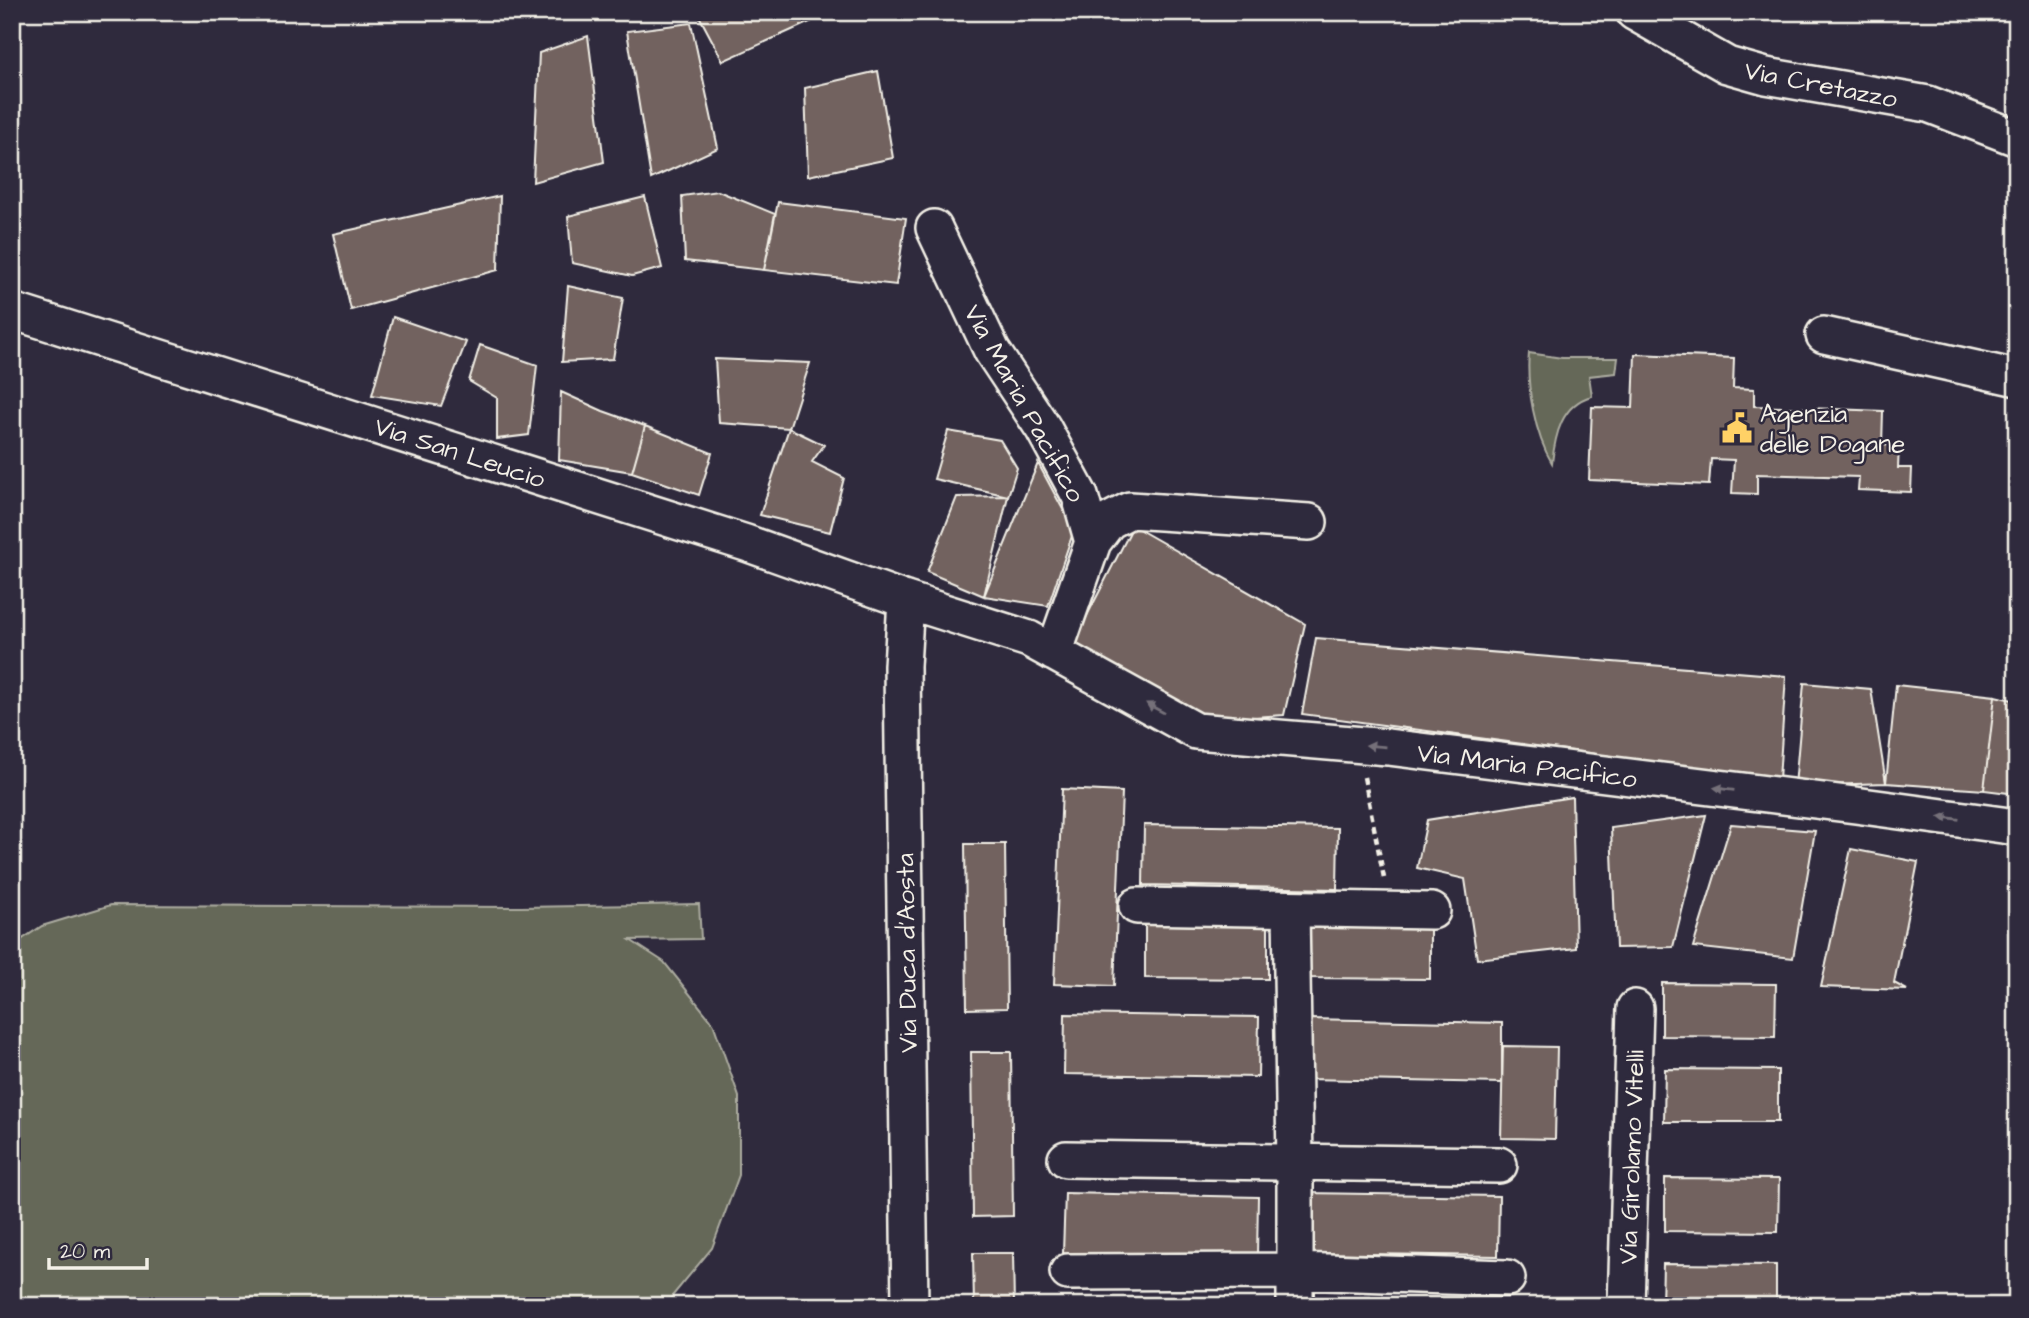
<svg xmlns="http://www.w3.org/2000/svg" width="2029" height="1318" viewBox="0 0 2029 1318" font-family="'Architects Daughter',sans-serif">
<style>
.green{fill:#656759;stroke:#acaca0;stroke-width:2}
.building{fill:#72625f;stroke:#f4f1e8;stroke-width:2}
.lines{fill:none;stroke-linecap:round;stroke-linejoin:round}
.minor-casing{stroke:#f4f1e8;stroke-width:40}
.path{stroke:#f4f1e8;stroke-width:4.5;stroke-dasharray:7 5;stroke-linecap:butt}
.minor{stroke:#2f2a3d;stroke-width:35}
.oneway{fill:#747079}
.labels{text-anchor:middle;stroke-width:5;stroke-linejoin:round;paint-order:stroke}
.street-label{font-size:26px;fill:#f4f1e8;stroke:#2f2a3d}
.poi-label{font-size:26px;fill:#f4f1e8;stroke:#2f2a3d;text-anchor:start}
</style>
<rect width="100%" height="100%" fill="#2f2a3d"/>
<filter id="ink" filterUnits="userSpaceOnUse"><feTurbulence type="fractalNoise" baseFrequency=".0143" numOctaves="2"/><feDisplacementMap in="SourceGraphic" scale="14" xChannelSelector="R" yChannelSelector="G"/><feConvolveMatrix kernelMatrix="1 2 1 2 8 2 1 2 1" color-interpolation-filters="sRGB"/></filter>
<g filter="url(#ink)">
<path class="green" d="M1529,353L1562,358H1618L1616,373L1589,376L1592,396C1561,404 1555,436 1552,463C1535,435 1526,386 1529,353Z
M699,904L701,939L630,940L664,962L713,1023L739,1097V1175L712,1248L664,1306H12V946L42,926L111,905L521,907Z"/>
<path class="building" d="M697,12H832L723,61Z
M691,23L718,148L651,179L627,31Z
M588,36L604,162L533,182L539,53Z
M878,71L893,158L808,176L805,88Z
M718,191L775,214L764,270L685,261L682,196Z
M500,196L498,270L351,310L333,234Z
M645,197L662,268L632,276L572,263L568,216Z
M778,202L906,218L896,285L764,270Z
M568,286L623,298L613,359L562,362Z
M393,317L466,342L441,406L372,395Z
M480,345L537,365L529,435L497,439V398L469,381Z
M1635,354L1734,358L1733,388L1754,389V406L1883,411L1882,445L1899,446L1898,468H1912L1911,492L1858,490L1859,477L1757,474V494L1732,493L1734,460L1711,459L1709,485L1589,480L1592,407L1633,408Z
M715,359L810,363L789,428L719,423Z
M561,392L603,411L645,426L632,472L559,460Z
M645,426L712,453L699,495L632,472Z
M789,428L824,445L812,462L844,478L830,532L760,515Z
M948,431L1000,440L1017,468L1008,496L934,479Z
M1038,463L1074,530L1048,606L984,596Z
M1008,496L984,596L927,572L957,497Z
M1133,526L1305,624L1284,715L1208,720L1073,643Z
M1316,638L1786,676L1779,779L1302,714Z
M1804,683L1871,689L1886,783L1795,786Z
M1896,685L1995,696L1984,790L1886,783Z
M1995,696L2017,701V794L1984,790Z
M1062,789L1122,792L1114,986L1054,984Z
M1572,797L1576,948L1477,959L1465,879L1417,868L1427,820Z
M1706,815L1673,947L1616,948L1611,828Z
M1731,824L1815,831L1793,958L1693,947Z
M1144,825L1338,828L1337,889L1143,885Z
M965,844H1005L1007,1008L967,1009Z
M1851,849L1918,862L1894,983L1907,990L1821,987Z
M1145,923H1268V979L1145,978Z
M1307,923H1430V979L1306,978Z
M1662,983L1776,984L1775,1037L1662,1036Z
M1065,1014L1259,1017L1258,1077L1064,1074Z
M1308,1019L1502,1023V1083L1307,1079Z
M1503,1046L1557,1047L1555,1139L1501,1138Z
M971,1052H1011L1013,1216L973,1217Z
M1665,1069L1778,1070V1122H1664Z
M1665,1178L1779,1179L1778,1232L1665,1231Z
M1065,1193L1258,1197L1257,1257L1063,1253Z
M1305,1193L1499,1196L1498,1256L1304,1253Z
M973,1253H1013L1014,1306H974Z
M1663,1264L1776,1265V1306H1662Z
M1502,1303L1557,1305V1306H1502Z"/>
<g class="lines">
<g class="minor-casing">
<path id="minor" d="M1634,12L1727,65L1766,76L1928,104L2017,138
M934,228L992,351L1043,428L1080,496L1093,542
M12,311L746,543L906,600L1029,639L1196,731L1388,747L1855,805L2017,827
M1824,335L2017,378
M906,600L902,666L910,1306
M1054,653L1093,542L1109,521L1130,510L1309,522
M1137,906L1432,911
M1291,909L1295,1163V1306
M1066,1159L1499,1165
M1068,1272L1296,1271L1507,1278
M1626,1306L1635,1008"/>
</g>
<path class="path" d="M1364,777L1384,878"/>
<use href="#minor" class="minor"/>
</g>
<defs><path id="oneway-solid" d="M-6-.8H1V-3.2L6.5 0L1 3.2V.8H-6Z" transform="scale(1.75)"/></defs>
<g class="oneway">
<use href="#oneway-solid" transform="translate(1155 708) rotate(-151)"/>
<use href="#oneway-solid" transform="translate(1376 746) rotate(-175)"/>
<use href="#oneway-solid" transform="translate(1724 789) rotate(-173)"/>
<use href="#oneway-solid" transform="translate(1949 818) rotate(-172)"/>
</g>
</g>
<defs>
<g id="civic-bare" transform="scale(2.415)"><path d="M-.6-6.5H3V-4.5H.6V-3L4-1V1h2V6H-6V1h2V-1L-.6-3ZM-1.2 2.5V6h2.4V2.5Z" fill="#ffd166" stroke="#2f2a3d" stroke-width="2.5" paint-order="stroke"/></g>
</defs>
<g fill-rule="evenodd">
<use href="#civic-bare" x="1737" y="428"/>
</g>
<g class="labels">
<g class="street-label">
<text transform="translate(1821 84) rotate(11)" y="9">Via Cretazzo</text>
<text transform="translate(1025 403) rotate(61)" y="9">Via Maria Pacifico</text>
<text transform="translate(460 452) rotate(18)" y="9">Via San Leucio</text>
<text transform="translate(1527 765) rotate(7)" y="9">Via Maria Pacifico</text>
<text transform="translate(906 953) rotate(-91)" y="9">Via Duca d'Aosta</text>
<text transform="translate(1631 1157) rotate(-88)" y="9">Via Girolamo Vitelli</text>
</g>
<g class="poi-label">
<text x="1760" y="422">Agenzia<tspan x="1760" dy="30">delle Dogane</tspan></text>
</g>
</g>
<rect width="2029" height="1318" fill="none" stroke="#2f2a3d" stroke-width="42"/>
<rect x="21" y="21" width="1987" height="1276" fill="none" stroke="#f4f1e8" stroke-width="2.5" filter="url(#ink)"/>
<path d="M49 1258v10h98v-10" fill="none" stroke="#f4f1e8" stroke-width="3.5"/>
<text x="60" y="1258" font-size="21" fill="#f4f1e8" stroke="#2f2a3d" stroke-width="5" paint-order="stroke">20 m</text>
</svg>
